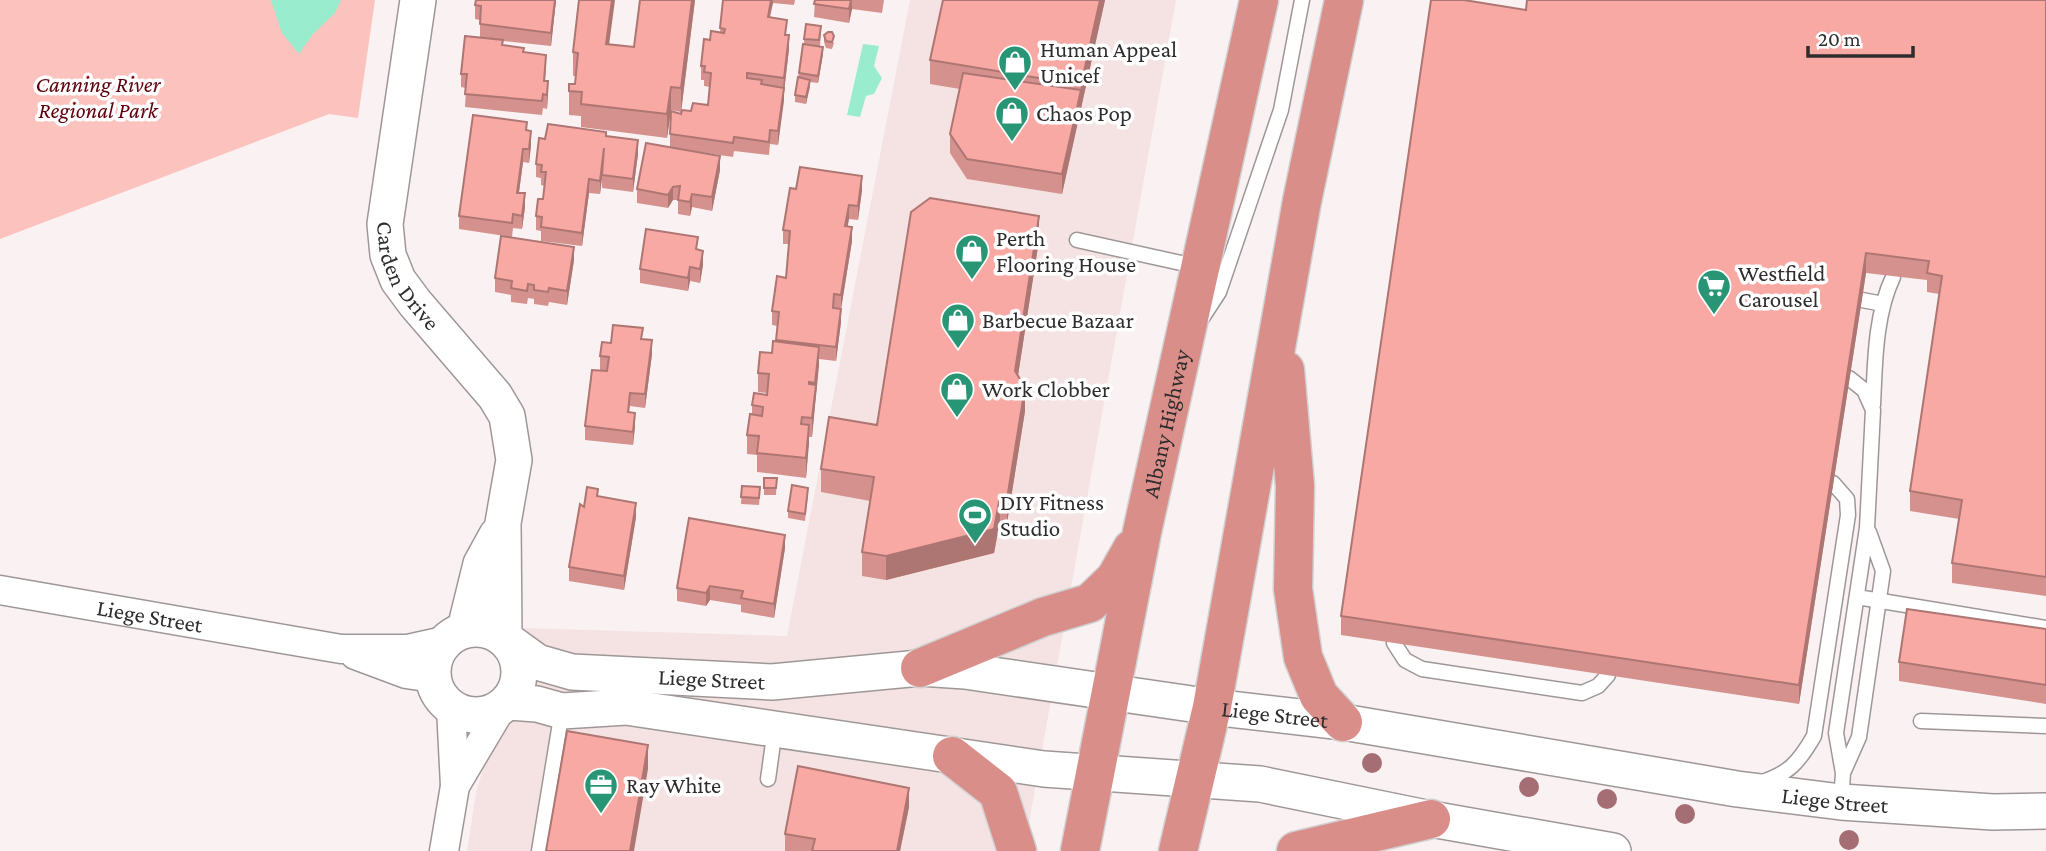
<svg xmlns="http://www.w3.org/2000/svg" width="2046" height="851" viewBox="0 0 2046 851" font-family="'Crimson Pro',serif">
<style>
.built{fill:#f4e3e2}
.green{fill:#fcc2bd}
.water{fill:#99edce}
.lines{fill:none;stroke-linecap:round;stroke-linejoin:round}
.service-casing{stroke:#9f9797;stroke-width:17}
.minor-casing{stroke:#9f9797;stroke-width:31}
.tertiary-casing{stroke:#9f9797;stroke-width:38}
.trunk-casing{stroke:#d1d1d1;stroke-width:41}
.service{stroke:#fff;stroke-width:14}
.minor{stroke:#fff;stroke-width:28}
.tertiary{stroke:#fff;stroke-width:35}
.trunk{stroke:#da8e8a;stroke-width:38}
.tree{fill:#a56d74}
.wall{fill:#d5918d}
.shaded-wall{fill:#ae7673}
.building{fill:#f8a9a4;stroke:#ae7673;stroke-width:2}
.labels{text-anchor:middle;stroke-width:7;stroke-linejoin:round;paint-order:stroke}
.poi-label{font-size:23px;fill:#2f2c2c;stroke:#fff;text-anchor:start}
.park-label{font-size:23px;font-style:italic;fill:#5f000c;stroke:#fff}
.street-label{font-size:23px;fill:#2f2c2c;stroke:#fff}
</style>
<rect width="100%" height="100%" fill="#faf2f2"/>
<path class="built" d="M910,0H1176L1024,851H467L476,793L523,628L787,636Z"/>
<path class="green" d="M0,0H375L358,118L329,114L0,239Z"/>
<path class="water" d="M271,0H341L335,13L312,35L299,54L282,33Z
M863,44L879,46L874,66L882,78L874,94L866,96L860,117L847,115Z"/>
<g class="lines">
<g class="service-casing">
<path id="service" d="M1077,240L1199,267
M1862,300L1883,304
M1202,318L1219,292L1281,110L1302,0
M1873,405C1875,363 1875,315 1893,277
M1857,597L2046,628
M1394,643L1405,660L1422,669L1582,693L1598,686L1608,675
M1921,721L2046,726
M1843,773L1836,733L1867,528L1873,410L1864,390L1849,378
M768,779L775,729
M1759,783C1789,774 1799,762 1814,736L1848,515L1847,499L1833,483
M1841,802L1843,773L1859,737L1883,571L1869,532
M539,851L562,711"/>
</g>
<g class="minor-casing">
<g id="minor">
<path id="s1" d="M0,590L341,649H408L444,641"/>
<path d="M355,655L406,674L433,678"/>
<path d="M455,786L502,707"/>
<path d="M444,851L455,786L451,708"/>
</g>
</g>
<g class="tertiary-casing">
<g id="tertiary">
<path id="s2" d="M418,0L385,224L388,255L398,280L415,303L495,396L507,416L514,460L503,523L504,638"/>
<circle cx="476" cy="672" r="43"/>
<path d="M465,629L481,564L497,535"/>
<path id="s3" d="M508,641L537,662L572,672L772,682L920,668L965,671L1212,707L1343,722L1737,789L1841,802L1993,812L2046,811"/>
<path d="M508,702L537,704L562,711L626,707L1044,769L1260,784L1431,819L1613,851"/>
</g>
</g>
<g class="trunk-casing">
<g id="trunk">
<path d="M1285,370L1295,486L1293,589L1303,657L1319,696L1343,722"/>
<path d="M920,668L1043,617L1090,603L1115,579L1132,549"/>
<path d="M952,756L998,792L1017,851"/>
<path id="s4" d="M1080,851L1142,532L1259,0"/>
<path d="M1178,851L1212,707L1302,201L1344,0"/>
<path d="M1296,851L1431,819"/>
</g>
</g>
<use href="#service" class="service"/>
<use href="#minor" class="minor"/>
<use href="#tertiary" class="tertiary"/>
<use href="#trunk" class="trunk"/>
</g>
<g class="tree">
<circle cx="1372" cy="763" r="10"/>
<circle cx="1529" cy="787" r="10"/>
<circle cx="1607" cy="799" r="10"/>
<circle cx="1685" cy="814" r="10"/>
<circle cx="1849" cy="840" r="10"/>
</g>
<path class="wall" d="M556,0L551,46L503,41V46L524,52L546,69L545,81L548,94L547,109L543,108L542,115L465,107L466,88L461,87V74L480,38V20L475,19V5Z
M695,0L681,112L671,110L667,138L581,127V116L569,115V91L575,84L576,76H573V52L609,44L634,47Z
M723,0H795L794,5L773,3L770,18L787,35L789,49L778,145L770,144L769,155L734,151L733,157L687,150L720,170L712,211L692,207L690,216L678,214V200H673L668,208L637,203V189L670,147V134L681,114L708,105L710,87L704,86V80H701V66L710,40L720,32Z
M815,0H884L882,13L852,9L849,23L814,17Z
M1105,0L1062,194L967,179L950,153V134L960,89L930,84V60Z
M2046,0V596L1952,583V563L1959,519L1910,511V491L1939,294L1927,292V280L1866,273L1799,704L1341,635V616L1526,10Z
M821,34L820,46L823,54L818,83L810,82L806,104L795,102V95L804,44V39Z
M824,35L834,43L832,49L826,48L824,42Z
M527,130L531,145L529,163L523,162L519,193L525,207L522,229L513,228L512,237L459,229V216Z
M606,136L638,154L633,192L602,188V176L600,194L589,193L582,246L541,241V231L536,230V216L543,199L545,186L541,185V178L536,177V164L545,139Z
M796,189L862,190L858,220L849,219L847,227L852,241L841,309L834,308L841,322L836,361L819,359L812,437H809L806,478L757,472V455L747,454V435L752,414V405L767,395V393L758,392V373L772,353L776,341L777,326L772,325V311L786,278L789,244H783V230Z
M1039,240L1018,375L1025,411L1007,523L1000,521L994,553L886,580L862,576V552L870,501L821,492V469L877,425Z
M698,250L703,265L700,283L690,281L688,291L640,283V269Z
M574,260L567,305L549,302L548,306L534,304V299L528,298L527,304L511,302V295L495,292V278Z
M643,339L652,354L645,408L630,406L629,412L635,426L633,445L585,440V426L607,371L600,370V356L611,343Z
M764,478H777L776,495H764Z
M742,486L760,494L759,505L741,504Z
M808,495L805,521L788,518V511Z
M598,497L636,517L624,590L569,581V567L584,507Z
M785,548L774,618L741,612V605L710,600L706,606L677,601V588Z
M2046,629V704L1899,681V662Z
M909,807L900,851H785V834Z"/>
<path class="shaded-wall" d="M555,0H556L551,46V33Z
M612,0H615L606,68V44Z
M692,0H695L681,112V88Z
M771,0H773V3L769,18L768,17Z
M851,0H852V9L849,23V9Z
M1100,0H1105L1062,194V174Z
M789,35V49L784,91V101L778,145V131Z
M823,47V54L818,83V76Z
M810,80V87L806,104V97Z
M548,81V94L547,109V95Z
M671,87V110L667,138V114Z
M531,131V145L529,163V149Z
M638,140V154L633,192V179Z
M604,148V162L600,194V181Z
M523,149V162L517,206V193Z
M720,156V170L712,211V197Z
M862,176V190L858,220V206Z
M589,179V193L582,246V233Z
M673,187V200L668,208V195Z
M525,193V207L522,229V216Z
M692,194V207L690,216V202Z
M849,205V219L845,240V226Z
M1039,216V240L1015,395V371Z
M852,227V241L841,309V295Z
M574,247V260L567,305V291Z
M703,251V265L700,283V269Z
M1866,253V273L1799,704V685Z
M690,267V281L688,291V278Z
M841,309V322L836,361V347Z
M652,340V354L645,408V394Z
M819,347V366L812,437V418Z
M1025,387V411L1007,523V499Z
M635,413V426L633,445V432Z
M809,425V444L806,478V458Z
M1000,497V521L994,553L886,580V556Z
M636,503V517L624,590V576Z
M785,535V548L774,618V604Z
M710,586V600L706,606V593Z
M648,745V769L634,851H630Z
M909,788V807L900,851H897Z"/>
<path class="building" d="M476,0H555L551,33L480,24L481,6L475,5Z
M579,0H612L606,44L634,47L640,0H692L681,88L671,87L667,114L581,104L582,92L569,91V84H575L578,53L573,52Z
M723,0H771L768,17L787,20L785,35H789L784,78L747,73V78L762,80L761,84L784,88L778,131L770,130L769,142L734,137L733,143L670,134L671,111L681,114L682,110L691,111L693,103L708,105L711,73L704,72L705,66H701L704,39L710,40L711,31L724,33L725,29L720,28Z
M815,0H851L849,9L814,4Z
M943,0H1100L1081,85L930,60Z
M1431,0H1464L1526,10L1527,0H2046V577L1952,563L1962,500L1910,491L1942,276L1927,273L1929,261L1866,253L1799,685L1341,616Z
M806,24L821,26L819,40L804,39Z
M828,32H832L834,36L832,42L826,41L824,35Z
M465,36L503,40L502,45L524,48L523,52L546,55L544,81H548L547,95L543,94L542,101L465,94L467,74H461Z
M803,44L823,47L818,76L799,73Z
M963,73L1081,90L1062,174L967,159L950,134Z
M798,77L810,80L806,97L795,95Z
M473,115L527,122L526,130L531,131L529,149H523L517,193H525L522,216L513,214L512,223L459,216Z
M548,124L606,132V136L638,140L633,179L602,175L604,148L600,181L589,179L582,233L541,227L542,217L536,216L538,199H543L546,172H541L542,165L536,164L539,138L545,139Z
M646,143L720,156L712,197L692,194L690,202L678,200L680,186L673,187L668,195L637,189Z
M800,167L862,176L858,206L849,205L845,226L852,227L841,295L834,294L833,308L841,309L836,347L776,340L779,312L772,311L777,276L786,278L790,231L783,230L790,188L796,189Z
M930,198L1039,216L1015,371L1025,387L1007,499L1000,497L994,529L886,556L862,552L874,477L821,469L829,417L877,425L911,212Z
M646,229L698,237L696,249L703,251L700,269L690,267L688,278L640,269Z
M501,236L574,247L567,291L549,288L548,292L534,290V285L528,284L527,291L511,288L512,281L495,278Z
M613,325L643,328L641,339L652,340L645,394L630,393L628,412L635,413L633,432L585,426L592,370L607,371L609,357L600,356L602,342L611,343Z
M773,341L819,347L815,383L809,382V384L816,385L812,418L802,417L801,424L809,425L806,458L757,453L759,436L747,435L750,414L762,416L763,407L752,405L754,393L767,395L769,374L758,373L760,352L772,353Z
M764,478H777L776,488H764Z
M792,485L808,488L805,514L788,511Z
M742,486L760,487L759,498L741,497Z
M587,487L598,489L597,496L636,503L624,576L569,567L580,504L584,507Z
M689,518L785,535L774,604L741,598L743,591L710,586L706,593L677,588Z
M1907,609L2046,629V685L1899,662Z
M567,731L648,745L630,851H546Z
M798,766L909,788L897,851H812L815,839L785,834Z"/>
<defs>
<g id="shop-pin" transform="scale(1.75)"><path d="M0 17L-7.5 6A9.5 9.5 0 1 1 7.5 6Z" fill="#289574" stroke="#fff"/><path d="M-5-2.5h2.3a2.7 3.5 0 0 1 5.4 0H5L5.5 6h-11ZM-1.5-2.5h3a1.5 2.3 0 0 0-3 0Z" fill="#fff"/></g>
<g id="supermarket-pin" transform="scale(1.75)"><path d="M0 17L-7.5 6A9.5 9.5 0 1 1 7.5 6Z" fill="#289574" stroke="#fff"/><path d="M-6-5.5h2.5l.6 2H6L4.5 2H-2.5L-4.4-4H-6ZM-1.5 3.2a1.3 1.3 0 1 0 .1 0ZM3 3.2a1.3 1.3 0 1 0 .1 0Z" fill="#fff"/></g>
<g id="stadium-pin" transform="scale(1.75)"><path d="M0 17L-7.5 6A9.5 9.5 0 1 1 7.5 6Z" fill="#289574" stroke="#fff"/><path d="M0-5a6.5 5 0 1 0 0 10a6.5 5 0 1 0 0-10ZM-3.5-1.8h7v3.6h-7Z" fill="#fff"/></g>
<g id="office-pin" transform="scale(1.75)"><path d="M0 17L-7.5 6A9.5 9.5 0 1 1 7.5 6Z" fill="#289574" stroke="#fff"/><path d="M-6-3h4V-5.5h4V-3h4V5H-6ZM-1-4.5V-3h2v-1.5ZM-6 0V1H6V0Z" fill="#fff"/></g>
</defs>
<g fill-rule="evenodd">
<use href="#shop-pin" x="1015" y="62"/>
<use href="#shop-pin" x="1012" y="113"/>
<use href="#shop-pin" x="972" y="251"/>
<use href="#supermarket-pin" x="1714" y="286"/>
<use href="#shop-pin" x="958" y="320"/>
<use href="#shop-pin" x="957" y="389"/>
<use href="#stadium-pin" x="975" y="515"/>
<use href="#office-pin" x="601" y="785"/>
</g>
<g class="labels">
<g class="poi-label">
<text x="1040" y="57">Human Appeal<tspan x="1040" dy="26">Unicef</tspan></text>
<text x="1036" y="121">Chaos Pop</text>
<text x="996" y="246">Perth<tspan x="996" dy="26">Flooring House</tspan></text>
<text x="1738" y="281">Westfield<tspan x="1738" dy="26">Carousel</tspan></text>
<text x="982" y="328">Barbecue Bazaar</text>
<text x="982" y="397">Work Clobber</text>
<text x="1000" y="510">DIY Fitness<tspan x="1000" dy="26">Studio</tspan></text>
<text x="626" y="793">Ray White</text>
</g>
<g class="park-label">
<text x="98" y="92">Canning River<tspan x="98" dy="26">Regional Park</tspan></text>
</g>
<g class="street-label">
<text dy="8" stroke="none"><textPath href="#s2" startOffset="284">Carden Drive</textPath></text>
<text dy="8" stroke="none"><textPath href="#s4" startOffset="436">Albany Highway</textPath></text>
<text dy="8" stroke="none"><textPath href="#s1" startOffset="152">Liege Street</textPath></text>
<text dy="8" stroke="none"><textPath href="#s3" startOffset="212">Liege Street</textPath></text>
<text dy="8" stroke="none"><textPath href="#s3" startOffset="779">Liege Street</textPath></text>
<text dy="8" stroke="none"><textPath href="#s3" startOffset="1346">Liege Street</textPath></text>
</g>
</g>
<path d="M1808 46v10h105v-10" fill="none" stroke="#2f2c2c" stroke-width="3.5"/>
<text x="1818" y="46" font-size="21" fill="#2f2c2c" stroke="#ffffff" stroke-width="5" paint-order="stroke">20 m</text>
</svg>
